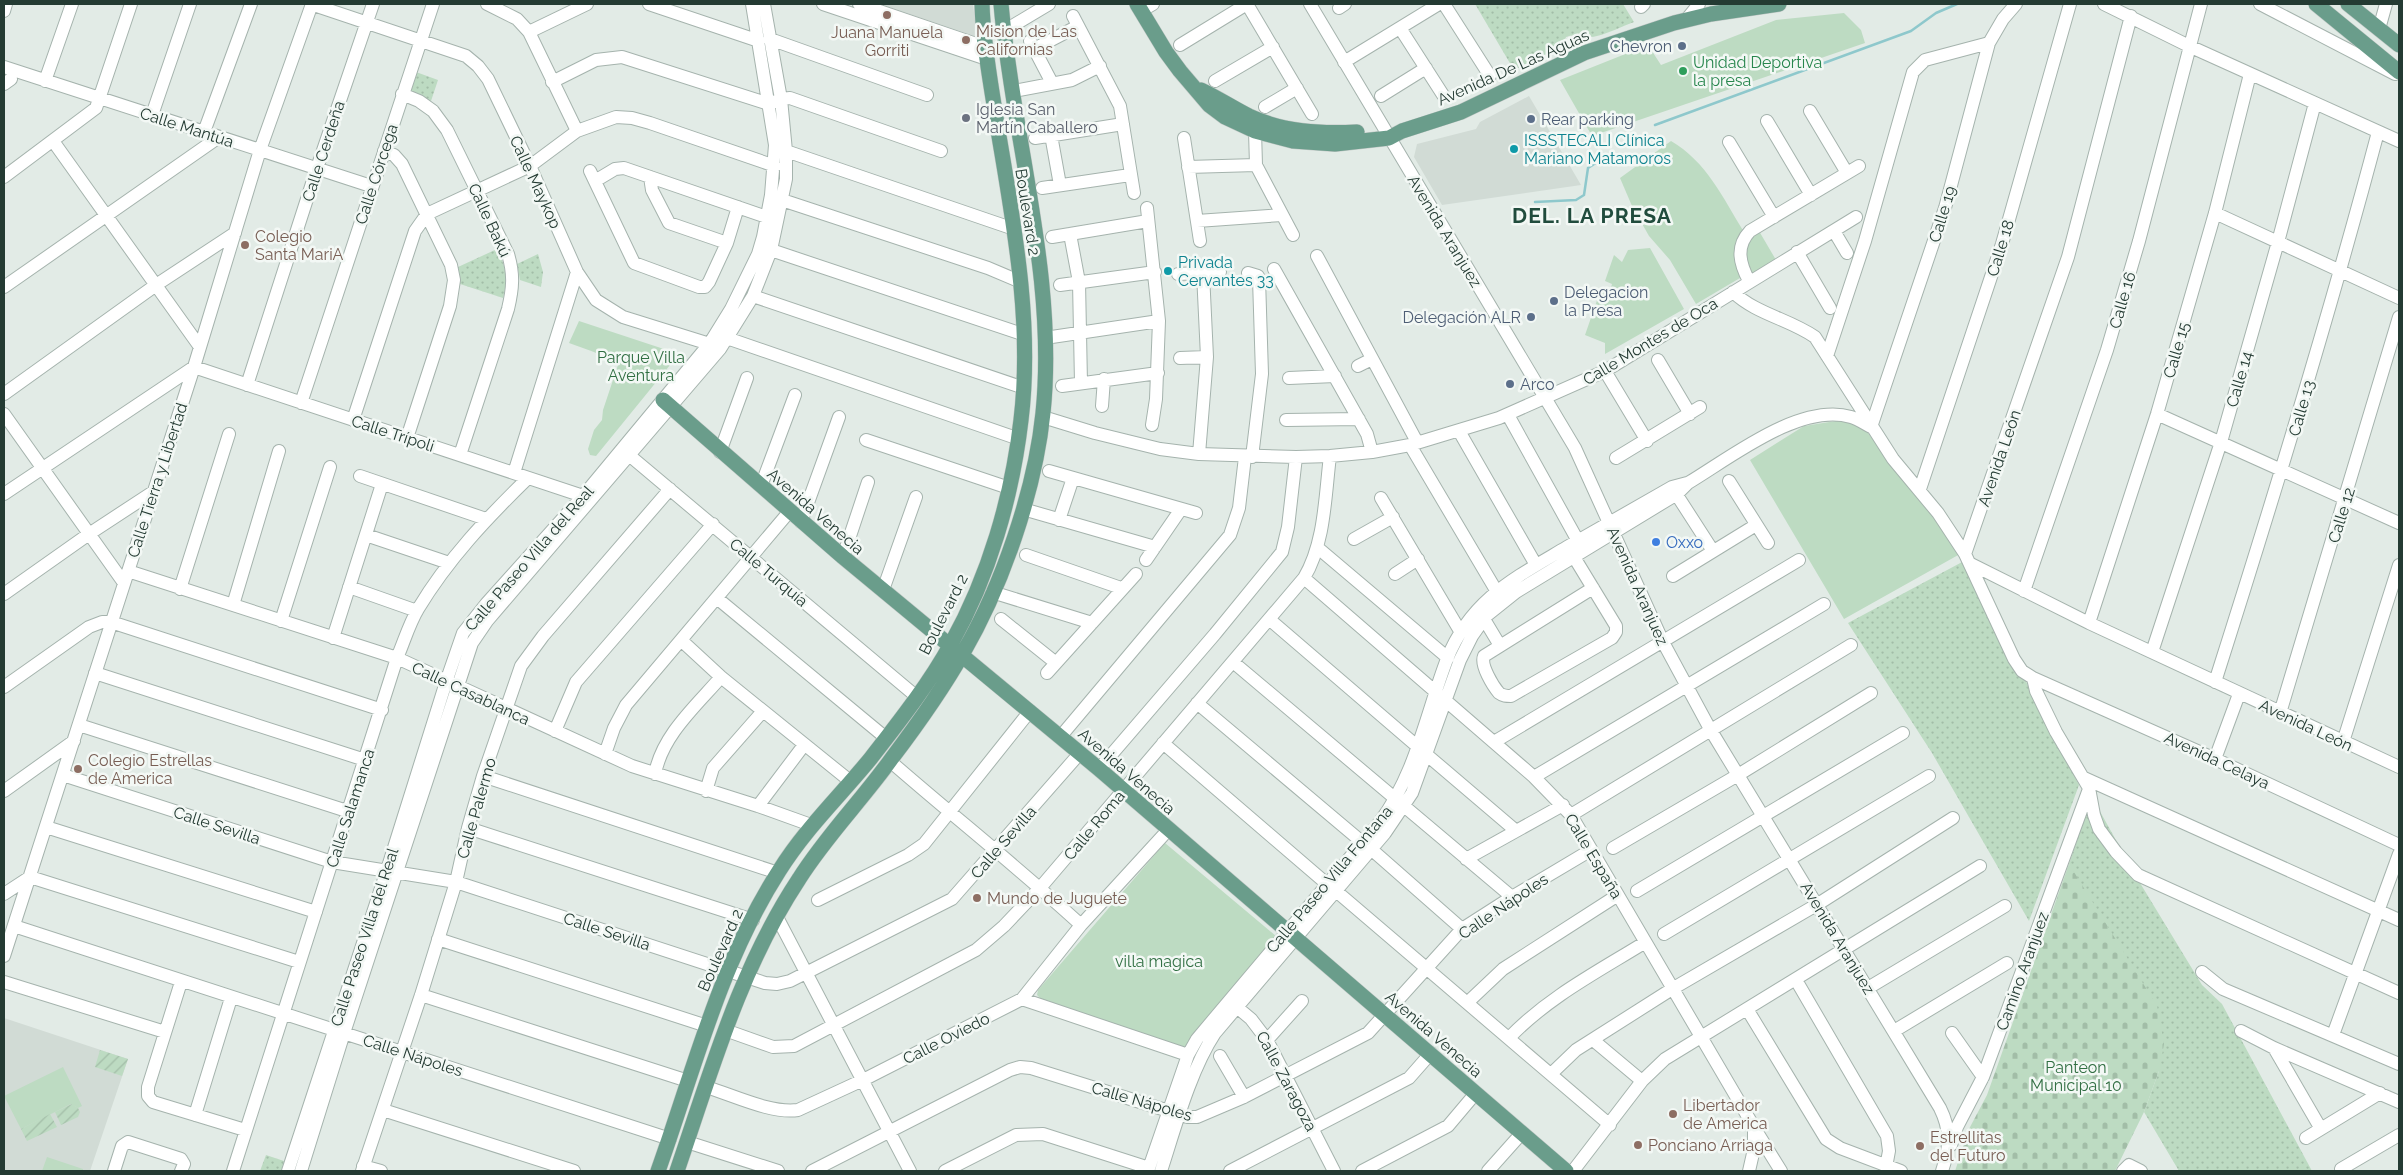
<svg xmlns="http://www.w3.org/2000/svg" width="2403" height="1175" viewBox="0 0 2403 1175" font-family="Raleway,sans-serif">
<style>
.built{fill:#d1dbd5}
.grass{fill:url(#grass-dots)}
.cemetery{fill:url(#cemetery-stones)}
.park{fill:#bddbc2}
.garden{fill:url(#garden-furrows)}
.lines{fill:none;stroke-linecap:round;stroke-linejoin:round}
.stream{stroke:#8ec8cc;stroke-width:2.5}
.minor-casing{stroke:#a5b3ad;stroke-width:14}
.major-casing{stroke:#c2c8c6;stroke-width:16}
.minor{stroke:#fff;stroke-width:12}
.major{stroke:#6a9d8b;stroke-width:15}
.education-dot{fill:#8d6e63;stroke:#f3f8f5;stroke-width:2}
.service-dot{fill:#5c6f8a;stroke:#f3f8f5;stroke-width:2}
.leisure-dot{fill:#2e9e5b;stroke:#f3f8f5;stroke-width:2}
.worship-dot{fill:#6b7280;stroke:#f3f8f5;stroke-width:2}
.culture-dot{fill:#0f9aa8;stroke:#f3f8f5;stroke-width:2}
.shop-dot{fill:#3f7fe0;stroke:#f3f8f5;stroke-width:2}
.labels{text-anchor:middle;stroke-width:5;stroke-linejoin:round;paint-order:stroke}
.education-label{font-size:16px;fill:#785e54;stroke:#f3f8f5;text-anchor:start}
.service-label{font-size:16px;fill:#4e5e75;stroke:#f3f8f5;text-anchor:start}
.leisure-label{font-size:16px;fill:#27864d;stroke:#f3f8f5;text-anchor:start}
.street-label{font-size:16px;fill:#243b33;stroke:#f3f8f5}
.worship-label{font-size:16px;fill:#5b616d;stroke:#f3f8f5;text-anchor:start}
.culture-label{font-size:16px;fill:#0d838f;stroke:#f3f8f5;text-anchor:start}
.park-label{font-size:16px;fill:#316f43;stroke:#f3f8f5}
.shop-label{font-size:16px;fill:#366cbe;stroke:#f3f8f5;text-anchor:start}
.district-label{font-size:21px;font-weight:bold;letter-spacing:1px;fill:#214c3d;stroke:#f3f8f5}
</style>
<defs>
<pattern id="grass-dots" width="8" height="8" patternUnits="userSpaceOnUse" patternTransform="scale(1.25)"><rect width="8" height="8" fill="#bddbc2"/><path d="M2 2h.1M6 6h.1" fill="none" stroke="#a2bda7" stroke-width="1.8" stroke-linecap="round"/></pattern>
<pattern id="cemetery-stones" width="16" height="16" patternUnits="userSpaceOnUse" patternTransform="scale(1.25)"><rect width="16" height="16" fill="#bddbc2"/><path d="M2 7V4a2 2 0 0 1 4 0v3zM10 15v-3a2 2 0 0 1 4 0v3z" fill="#a2bda7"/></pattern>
<pattern id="garden-furrows" width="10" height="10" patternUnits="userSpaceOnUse" patternTransform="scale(1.25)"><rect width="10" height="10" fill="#bddbc2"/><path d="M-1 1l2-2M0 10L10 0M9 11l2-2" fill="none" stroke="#a2bda7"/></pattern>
</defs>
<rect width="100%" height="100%" fill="#e2ebe6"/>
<path class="built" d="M880,4H973L977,37Z
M1529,96L1581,185L1442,205L1414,157L1417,144L1476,129L1480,122Z
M4,1018L128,1059L90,1171H4Z"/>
<path class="grass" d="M1475,4H1623L1634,22C1622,26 1610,33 1597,36C1587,39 1576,33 1566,37L1563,46L1514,70Z
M416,72L438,80L431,101L409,92Z
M497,249C506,266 508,279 503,298L460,284L458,267Z
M538,254L543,272L541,287L520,280L517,264Z
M1964,561L2079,785L2029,921L1932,753L1848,623Z
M2092,797L2137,878L2202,985L2222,1004L2312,1171H2179L2144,1112L2159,1071L2069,864Z
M266,1155L284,1161L281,1171H260Z"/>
<path class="cemetery" d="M2069,864L2157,1006L2164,1044L2159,1071L2144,1112L2115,1171H1955L1969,1129L1987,1095Z"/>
<path class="park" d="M1844,13L1861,30L1865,43L1592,136L1560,80L1648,45L1661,65L1776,20Z
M1671,141C1706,161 1723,198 1744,232L1735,258L1740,278L1696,304L1670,260L1649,236L1632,206L1620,178Z
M1759,231L1776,260L1750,275C1743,255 1742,246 1759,231Z
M1650,248L1684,309L1605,354V343L1585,335L1601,289L1610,291L1612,284L1605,281L1614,255L1622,262L1628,250Z
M579,321L679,354L596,456L590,455L588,449L594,430L602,420L603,410L618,365L594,352L569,343Z
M1842,420L1865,429L1902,478L1924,500L1960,554L1844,619L1750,460L1804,426Z
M1165,843L1276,936L1187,1048L1043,1001L1037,995L1038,990Z
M63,1067L82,1106L78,1108L71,1104L21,1129L4,1096Z
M47,1157L83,1169V1171H42Z"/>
<path class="garden" d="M100,1050L128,1059L122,1076L95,1067Z
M72,1104L78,1108L80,1112L78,1117L61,1125L55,1112Z
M50,1114L57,1127L27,1141L21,1129Z"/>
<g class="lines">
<path class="stream" d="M1655,125L1911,31L1936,13L1957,4
M1535,202L1576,200L1584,195L1588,168L1608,155"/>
<g class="minor-casing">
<path id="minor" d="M311,4L466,56L478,66L488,79L530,166L577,272L596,300L623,317L716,346
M487,4L517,19L529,32L577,131
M649,4L759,41
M823,4L987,59
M859,4L985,47
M1247,4L1312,114
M1310,4L1575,448L1663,642L1710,729L1940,1108C1951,1130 1950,1148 1942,1171
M1444,4L1490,76
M2104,4L2189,46L2399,141
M2260,4L2395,74
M1641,7L1644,4
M1339,8L1345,4
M4,11L6,4
M1141,11L1153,4
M1073,16L1120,106L1134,193
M1686,20L1699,4
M1400,28L1443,95
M2379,29L2386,4
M1004,31L1049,4
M529,32L587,4
M770,39L927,95
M1030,41L1052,83
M1180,45L1247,4
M1034,49L1078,26
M1344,62L1439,4
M4,67L371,186
M45,81L72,4
M1215,81L1273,47
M552,82L596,60L622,57L769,104L781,99L790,98L941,151
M4,84L11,79
M1014,91L1072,80L1100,66
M402,94L419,101L433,111L447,130L508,254C514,274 513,288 508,309L460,455
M1381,96L1426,68
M1265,107L1297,88
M1810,111L1847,173
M152,115L190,4
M1767,121L1811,195
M1255,131L1256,165L1293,235
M204,132L251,4
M1051,135L1060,185
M1035,138L1123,124
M1184,138L1200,241
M53,141L200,347
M1729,142L1774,217
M384,151L394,155L402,164L451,265L454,280L450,306L407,438
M786,151L1014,229
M1188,167L1256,165
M590,171L634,263L699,287H705L709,282L727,243L738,207
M4,177L96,108L131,4
M650,177L652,190L669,223L727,243
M595,181L615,169L624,168L775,220
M1042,188L1130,175
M782,200L988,268L1021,282
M1147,208L1159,321L1156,399L1152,425
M2215,213L2399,298
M1197,221L1282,215
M1834,231L1847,253
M1070,234L1079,282L1081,383
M1052,237L1148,221
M771,250L1025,335
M1797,252L1830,308
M1317,256L1417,442
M1274,269L1367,434L1372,452
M1248,273L1258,276L1259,279L1262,374L1252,457
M1178,274L1220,272
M1749,281C1740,264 1735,247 1750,231L1859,166
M1060,285L1155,272
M4,287L219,137
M1733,292C1756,314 1789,319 1815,337L1893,459L1938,513L1965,554L2014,659L2022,671L2033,678L2036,691L2056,732L2089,788L2094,815L2099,829L2116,852L2138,875L2399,993
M753,296L1024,388
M721,336L1019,439
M1045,338L1159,321
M1827,356L1865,241L1913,72L1925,60L1989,43
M1180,358L1207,357
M1658,360L1690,414
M1358,366L1372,359
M1605,371L1647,441
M1289,378L1335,376
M247,385L317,168L373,4
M1062,386L1158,373
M4,394L156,285L235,233
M301,403L433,4
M1102,406L1104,379
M4,414L124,583
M2157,414L2399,523
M1508,415L1578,541
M1043,417L1095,433L1160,449L1199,454L1296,457L1330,456L1372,452L1410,445L1499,418L1605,371L1856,217
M353,420L415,231L427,214L530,166L577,131L616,117L632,118L650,123L775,166
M1286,420L1359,419
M1459,431L1536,565
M866,440L1009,488
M1410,445L1500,597
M623,450L917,697
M720,452L747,378
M1199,454L1207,357L1203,273
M1616,458L1700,407
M1049,471L1196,513
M514,473L577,272
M360,476L486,519
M1729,481L1768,543
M761,486L795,395
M1673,489L1713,551
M1920,489L2002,244L2070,4
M4,494L194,367L589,498
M1381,498L1460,631
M1023,509L1155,547
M1059,520L1073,478
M801,522L839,417
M366,535L449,563
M1354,539L1393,517
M1318,548L1448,658
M1965,554L2068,257L2131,16
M1026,555L1121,588
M843,557L868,482
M1574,557L1616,626V632L1612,638L1511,696C1506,696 1503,696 1499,693C1493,686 1480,665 1484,656L1593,588
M1146,560L1181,509
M1971,564L2089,623L2399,767
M128,571L397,658L632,766L758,806L811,825
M1395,574L1418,559
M1673,576L1756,525
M1304,578L1534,777L1571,815L1754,1127V1149L1749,1171
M349,587L417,611
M180,589L229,434
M883,590L916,497
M2024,591L2107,350L2139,241L2201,4
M992,592L1092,623
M4,594L89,534L153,492
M718,599L886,738
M233,605L279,451
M1001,619L1056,663
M1269,619L1418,747
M1484,619L1499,644
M281,621L330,467
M2089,623L2157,414L2215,213L2250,74
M333,638L382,484
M682,641L721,677L850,781
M2152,652L2221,442L2278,242L2315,103
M1233,662L1512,897
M95,673L365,760
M1047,673L1136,574
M2033,678L2215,759L2399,845
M2215,682C2273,500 2329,317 2378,132
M4,687L89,627L102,622H111L382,710
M1197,703L1362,842
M2280,713L2399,317
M79,725L347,811
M555,731L576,682L713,524
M1061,736L1230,535L1239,508L1245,457
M1494,742L1799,560
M2343,742L2399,565
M1163,743L1327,884
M605,754L614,728L626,705L789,512
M1427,755L1515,830
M2215,759L2239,694
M890,761C953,816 1019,868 1081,925
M1099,769L1215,634L1282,552L1288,527L1296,457
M655,774C662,735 697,705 721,677
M63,775L332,862L456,882L765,983L777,984L790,981L952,899L1080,753
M483,776L778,873
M1534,777L1824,604
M2084,778L2399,920
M4,791L74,741
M706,791L713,768L763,711
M758,806L804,745
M1571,815L1851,645
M46,827L316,912
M468,828L753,920
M1613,848L1738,775L1871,693
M1371,849L1462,929
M1466,859L1563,805
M1336,891L1610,1125
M1637,891L1903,733
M4,894L30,877L299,962
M818,900L908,855L924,844L1030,711
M777,917L910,1171
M14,926L670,1139
M1664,934L1929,776
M438,939L707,1026
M4,956L194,367L260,150L312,4
M2202,972L2223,989L2399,1064
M1796,980L1887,1136L1889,1151L1886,1167
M4,982L165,1032
M181,982L148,1087V1096L153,1102L245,1130
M1868,988L2005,906
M421,995L688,1081
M1022,999L1188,1055
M1232,1003L1251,1019L1267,1040L1334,1171
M1467,1003L1503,969L1618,895
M1747,1009L1826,1139L1840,1148L1901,1171
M725,1030L773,1047L794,1046L976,950L1004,926L1040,888L1304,578C1325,543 1325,496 1330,456
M1894,1031L2007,963
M2241,1031L2274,1048L2399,1102
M1952,1033L1983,1077
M2333,1035L2399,854
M1509,1038C1547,998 1597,972 1644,943
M1267,1040L1302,1001
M1593,1040L1642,1081
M2274,1048L2321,1129
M1220,1056L1244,1097
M1551,1074L1576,1050L1672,989L1818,904L1953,818
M706,1087C733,1095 771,1114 798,1110L863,1080L1022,999L1081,925L1169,829
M383,1110L574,1171
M195,1115L231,998
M1755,1129L1781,1171
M2306,1138L2380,1093
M687,1142L778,1171
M1951,1145L1957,1127L1983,1077L2089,789
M363,1166L381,1171
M2341,1169L2399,1135
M114,1171L122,1146L128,1142L181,1159L184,1164L181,1171
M233,1171L397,658C404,642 409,624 418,609C448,559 487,518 528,478
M288,1171L387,870L446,682L463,633L486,604L583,496L710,343L731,309L758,254L763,237L771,195L775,145L752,4
M301,1171L344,1033L472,643L487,621L720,349L753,296L771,250L786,179V151L781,99L764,4
M362,1171L421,995L456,882L468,828L483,776L521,666L543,636L670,489
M812,1171L1010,1070L1020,1067L1031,1068L1188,1117H1197L1244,1097L1368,1033L1462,929L1512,897L1591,850
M945,1171L1016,1135L1043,1134L1149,1168
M1148,1171L1188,1055L1197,1039L1379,823C1416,774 1426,714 1447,659C1471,599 1515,578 1567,547C1602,527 1637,507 1672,487L1687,483
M1161,1171C1175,1128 1190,1071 1215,1033L1385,833L1412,793L1460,660L1472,636L1486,616L1516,592L1677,494L1688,483C1730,458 1800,402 1851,417C1858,419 1865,424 1871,427L1945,208L1989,43L2003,19L2016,4
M1230,1171L1409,1078L1431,1053
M1362,1171L1448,1126L1475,1094
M1488,1171L1521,1134
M1573,1171L1642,1081L1665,1059L1980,866
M2123,1171L2129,1165L2141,1171"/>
</g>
<g class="major-casing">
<path id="major" d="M1137,4L1166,52L1180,71L1209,105L1225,117L1255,131L1293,141L1335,144L1389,138L1402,131L1461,112L1584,53L1674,23L1711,14L1779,4
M2316,4L2399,72
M2348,4L2399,45
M1201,90C1218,98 1233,108 1249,116C1283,132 1320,134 1357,132
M663,400L843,557L1099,769L1566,1171
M658,1171C694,1070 720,963 779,871C805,829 840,796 871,758C899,722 929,684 951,644C989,576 1012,497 1021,420C1033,321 1013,221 997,124C991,84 983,44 982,4
M677,1171C711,1072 740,968 799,879C826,836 862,800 892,758C917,725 942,690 963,653C1002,586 1035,491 1043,413C1057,276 1013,140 1001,4"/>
</g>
<use href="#minor" class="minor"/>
<use href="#major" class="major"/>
</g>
<g class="education-dot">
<circle cx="887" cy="15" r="5"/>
<circle cx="966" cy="40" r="5"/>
<circle cx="245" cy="245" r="5"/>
<circle cx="78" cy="769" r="5"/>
<circle cx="977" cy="898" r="5"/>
<circle cx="1673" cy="1114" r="5"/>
<circle cx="1638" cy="1145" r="5"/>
<circle cx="1920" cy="1146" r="5"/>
</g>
<g class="service-dot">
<circle cx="1682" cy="46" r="5"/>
<circle cx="1531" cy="119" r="5"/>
<circle cx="1554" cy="301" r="5"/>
<circle cx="1531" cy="317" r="5"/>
<circle cx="1510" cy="384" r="5"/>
</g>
<circle class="leisure-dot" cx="1683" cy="71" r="5"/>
<circle class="worship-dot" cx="966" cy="118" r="5"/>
<g class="culture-dot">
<circle cx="1514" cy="149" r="5"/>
<circle cx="1168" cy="271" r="5"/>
</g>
<circle class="shop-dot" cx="1656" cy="542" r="5"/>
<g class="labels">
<g class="education-label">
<text x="976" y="37">Mision de Las<tspan x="976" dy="18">Californias</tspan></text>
<text x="887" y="38" text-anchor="middle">Juana Manuela<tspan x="887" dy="18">Gorriti</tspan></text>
<text x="255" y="242">Colegio<tspan x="255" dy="18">Santa MariA</tspan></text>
<text x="88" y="766">Colegio Estrellas<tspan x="88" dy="18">de America</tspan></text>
<text x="987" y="904">Mundo de Juguete</text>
<text x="1683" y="1111">Libertador<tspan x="1683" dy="18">de America</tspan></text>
<text x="1930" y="1143">Estrellitas<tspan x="1930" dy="18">del Futuro</tspan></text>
<text x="1648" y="1151">Ponciano Arriaga</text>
</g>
<g class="service-label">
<text x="1672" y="52" text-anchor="end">Chevron</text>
<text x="1541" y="125">Rear parking</text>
<text x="1564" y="298">Delegacion<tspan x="1564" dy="18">la Presa</tspan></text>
<text x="1521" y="323" text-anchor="end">Delegación ALR</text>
<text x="1520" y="390">Arco</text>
</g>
<g class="leisure-label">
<text x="1693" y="68">Unidad Deportiva<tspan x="1693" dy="18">la presa</tspan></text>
</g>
<g class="street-label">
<text transform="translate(1513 67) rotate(-24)" y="6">Avenida De Las Aguas</text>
<text transform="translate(187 127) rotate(18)" y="6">Calle Mantúa</text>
<text transform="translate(323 151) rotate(-72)" y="6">Calle Cerdeña</text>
<text transform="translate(376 174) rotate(-72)" y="6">Calle Córcega</text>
<text transform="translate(536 182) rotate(65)" y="6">Calle Maykop</text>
<text transform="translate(1028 212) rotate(81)" y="6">Boulevard 2</text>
<text transform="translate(1942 214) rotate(-73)" y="6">Calle 19</text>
<text transform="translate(490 220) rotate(65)" y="6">Calle Bakú</text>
<text transform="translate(1445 231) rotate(59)" y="6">Avenida Aranjuez</text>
<text transform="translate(2000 248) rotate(-73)" y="6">Calle 18</text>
<text transform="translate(2122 300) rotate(-74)" y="6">Calle 16</text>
<text transform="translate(1650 341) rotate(-31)" y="6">Calle Montes de Oca</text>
<text transform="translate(2176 350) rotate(-74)" y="6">Calle 15</text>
<text transform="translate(2239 379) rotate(-74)" y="6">Calle 14</text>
<text transform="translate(2301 408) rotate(-74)" y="6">Calle 13</text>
<text transform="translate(393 433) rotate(18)" y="6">Calle Trípoli</text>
<text transform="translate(1999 458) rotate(-71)" y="6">Avenida León</text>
<text transform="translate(157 480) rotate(-72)" y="6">Calle Tierra y Libertad</text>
<text transform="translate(816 511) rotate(41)" y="6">Avenida Venecia</text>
<text transform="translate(2341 515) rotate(-73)" y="6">Calle 12</text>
<text transform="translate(529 558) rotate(-49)" y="6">Calle Paseo Villa del Real</text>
<text transform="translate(769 572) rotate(40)" y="6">Calle Turquía</text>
<text transform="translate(1638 586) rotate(66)" y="6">Avenida Aranjuez</text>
<text transform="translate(943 614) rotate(-63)" y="6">Boulevard 2</text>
<text transform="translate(471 693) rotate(25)" y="6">Calle Casablanca</text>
<text transform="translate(2306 725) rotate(25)" y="6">Avenida León</text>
<text transform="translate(2217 760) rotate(25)" y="6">Avenida Celaya</text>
<text transform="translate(1127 771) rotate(41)" y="6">Avenida Venecia</text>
<text transform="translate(350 808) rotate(-72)" y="6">Calle Salamanca</text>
<text transform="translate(476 808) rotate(-74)" y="6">Calle Palermo</text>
<text transform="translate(217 825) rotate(18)" y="6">Calle Sevilla</text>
<text transform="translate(1094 825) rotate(-50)" y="6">Calle Roma</text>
<text transform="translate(1003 842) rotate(-49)" y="6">Calle Sevilla</text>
<text transform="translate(1594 856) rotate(59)" y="6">Calle España</text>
<text transform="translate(1329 879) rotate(-50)" y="6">Calle Paseo Villa Fontana</text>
<text transform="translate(1503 906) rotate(-34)" y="6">Calle Nápoles</text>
<text transform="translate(607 931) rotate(18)" y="6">Calle Sevilla</text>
<text transform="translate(364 937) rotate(-72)" y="6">Calle Paseo Villa del Real</text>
<text transform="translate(1838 938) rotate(59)" y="6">Avenida Aranjuez</text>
<text transform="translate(720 950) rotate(-66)" y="6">Boulevard 2</text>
<text transform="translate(2022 971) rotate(-70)" y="6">Camino Aranjuez</text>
<text transform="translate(1434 1034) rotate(41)" y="6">Avenida Venecia</text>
<text transform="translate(946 1038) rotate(-27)" y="6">Calle Oviedo</text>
<text transform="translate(413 1055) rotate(18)" y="6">Calle Nápoles</text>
<text transform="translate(1287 1081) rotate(62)" y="6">Calle Zaragoza</text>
<text transform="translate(1142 1101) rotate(16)" y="6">Calle Nápoles</text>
</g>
<g class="worship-label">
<text x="976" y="115">Iglesia San<tspan x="976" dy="18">Martín Caballero</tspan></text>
</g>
<g class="culture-label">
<text x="1524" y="146">ISSSTECALI Clínica<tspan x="1524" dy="18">Mariano Matamoros</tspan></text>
<text x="1178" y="268">Privada<tspan x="1178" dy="18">Cervantes 33</tspan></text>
</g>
<g class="park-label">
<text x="641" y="363">Parque Villa<tspan x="641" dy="18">Aventura</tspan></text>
<text x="1159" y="967">villa magica</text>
<text x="2076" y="1073">Panteon<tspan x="2076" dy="18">Municipal 10</tspan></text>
</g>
<g class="shop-label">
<text x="1666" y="548">Oxxo</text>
</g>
<g class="district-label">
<text x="1592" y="223">DEL. LA PRESA</text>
</g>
</g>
<rect width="2403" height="1175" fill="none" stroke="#243b33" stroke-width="10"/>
</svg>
